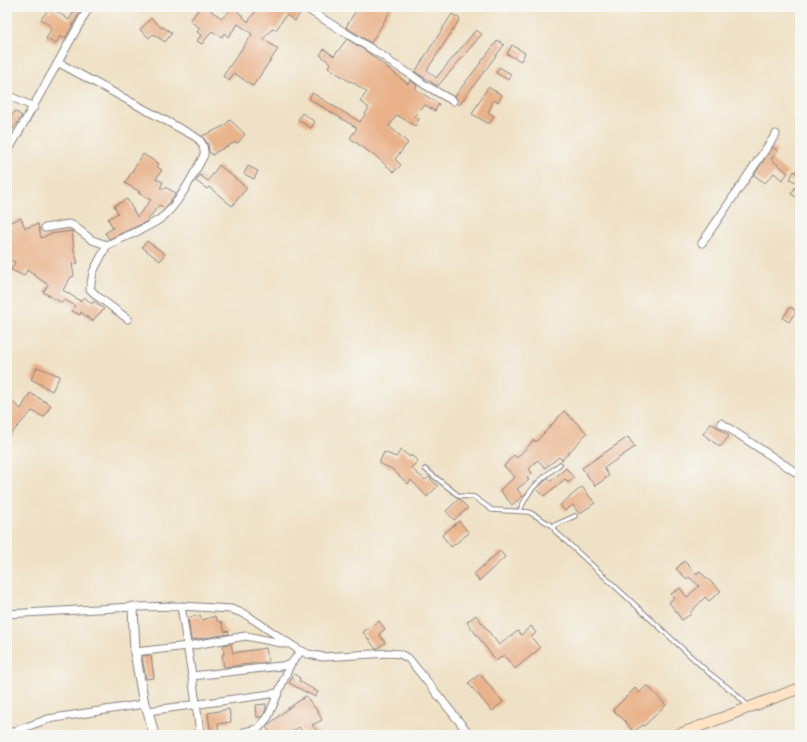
<svg xmlns="http://www.w3.org/2000/svg" width="807" height="742" viewBox="0 0 807 742" font-family="Alegreya,serif">
<style>
.building{fill:#e9b28a}
.lines{fill:none;stroke-linecap:round;stroke-linejoin:round}
.service-casing{stroke:#888280;stroke-width:5.5}
.minor-casing{stroke:#888280;stroke-width:9}
.tertiary-casing{stroke:#888280;stroke-width:11}
.secondary-casing{stroke:#888280;stroke-width:12}
.service{stroke:#fff;stroke-width:3.5}
.minor{stroke:#fff;stroke-width:7}
.tertiary{stroke:#fff;stroke-width:9}
.secondary{stroke:#fee4c5;stroke-width:10}
</style>
<rect width="100%" height="100%" fill="#f6f6f2"/>
<filter id="ink" filterUnits="userSpaceOnUse"><feTurbulence type="fractalNoise" baseFrequency=".025" numOctaves="2"/><feDisplacementMap in="SourceGraphic" scale="8" xChannelSelector="R" yChannelSelector="G"/><feConvolveMatrix kernelMatrix="1 2 1 2 8 2 1 2 1" color-interpolation-filters="sRGB"/></filter>
<filter id="wash" filterUnits="userSpaceOnUse"><feTurbulence type="fractalNoise" baseFrequency=".012" numOctaves="4" result="noise"/><feDisplacementMap in="SourceGraphic" scale="16" xChannelSelector="R" yChannelSelector="G"/><feGaussianBlur stdDeviation="0.9" result="paint"/><feColorMatrix in="noise" values="0 0 0 0 0 0 0 0 0 0 0 0 0 0 0 0 0 1.4 0 .05"/><feComposite in="paint" operator="in"/></filter>
<g filter="url(#wash)">
<rect width="100%" height="100%" fill="#efe1c5"/>
<g id="blocks">
<path class="building" d="M200,7H214L211,11L222,18L234,7L248,22L258,7H292L301,12L295,21L286,15L276,30L273,28L263,39L278,49L253,86L234,73L229,81L223,76L252,34L238,24L228,37L224,33L222,37L212,31L202,44L197,41L201,35L197,32L200,28L190,21Z
M358,7H393L371,43L346,27Z
M53,9L69,20L75,9L80,12L65,39L60,36L56,44L46,39L52,27L41,19L48,10L51,12Z
M452,14L460,19L427,70L436,78L476,30L482,34L438,86L415,72Z
M151,18L162,28L163,27L172,33L165,42L153,34L149,38L140,30Z
M347,39L366,51L408,84L410,80L417,86L415,89L439,104L435,111L425,105L414,116L419,119L415,126L397,115L389,126L408,143L395,159L401,165L394,172L372,153V154L350,138L357,128L309,99L312,93L360,122L369,108L360,101L367,92L351,81L350,82L328,67L330,63L320,55L324,49L334,56Z
M498,40L504,45L459,105L457,103V99L455,96Z
M512,45L525,53L521,61L507,54Z
M499,67L511,74L508,80L496,73Z
M488,87L502,95L498,102L494,100L488,112L494,116L489,124L472,114Z
M15,111L22,116L7,138V122Z
M302,113L315,122L311,128L298,120Z
M230,120L245,134L238,143L236,142L216,152L213,155L209,152L208,144L202,136L224,126Z
M773,147L778,151L771,159L788,173L782,180L774,173L765,183L754,175Z
M143,154L159,164L157,167L162,170L156,179L163,182L160,188H167L176,193L165,208L159,205L146,222L109,239L105,233L113,228L108,219L118,213L114,206L127,199L137,217L151,200L138,193L140,192L125,183Z
M219,165L247,188L232,206L209,187L207,189L196,181L200,175L208,181Z
M248,166L258,171L254,179L244,174Z
M794,171L800,174V199L791,194L798,183L790,179Z
M21,218L25,228L38,224L41,238L50,234L72,231L74,251L78,263L72,264L74,276L71,277L63,290L80,301L84,297L92,304L94,301L104,309L92,321L81,312L80,315L72,311L75,306L64,299L62,303L43,292L48,285L27,270L24,276L11,270L15,262L7,259V234L12,232L8,223Z
M147,241L165,254L160,261L142,247Z
M790,307L796,311L789,322L783,318Z
M37,367L60,376L52,391L31,379Z
M30,393L51,405L44,417L32,411L7,438V421L14,414L7,408V397L21,409Z
M564,411L587,433L562,460L559,457L545,468L538,460L529,469L532,473L527,478L529,480L517,489L523,496L512,505L500,490L515,477L504,466L514,455L517,458L534,440L536,442Z
M711,423L729,436L720,447L703,434Z
M628,437L635,447L604,468L609,476L595,486L582,468Z
M401,450L410,457L411,455L418,461L411,468L425,480L429,477L438,486L427,497L411,480L408,484L392,469L379,463L384,452L396,457Z
M566,468L574,478L568,483L565,479L544,496L537,489L548,478L551,481Z
M582,487L595,503L579,514L573,505L565,511L560,505Z
M459,499L468,508L454,520L446,511Z
M459,521L469,533L451,547L442,535Z
M500,551L505,557L479,581L474,574Z
M684,561L697,574L699,571L721,591L709,601L705,597L690,613L691,614L682,620L669,602L674,598L671,594L680,588L687,597L699,586L689,577L687,579L676,569Z
M200,615L202,620L215,616L218,622L221,621L225,632L228,631L229,634L191,640L188,618Z
M476,615L499,645L518,631L521,635L531,626L536,633L531,637L540,648L515,669L504,655L496,661L467,622Z
M379,621L385,629L379,634L385,643L376,649L363,632Z
M231,644L233,653L266,648L268,662L224,667L222,655L224,654L223,645Z
M151,655L154,678L146,679L142,656Z
M294,674L300,678L299,681L318,692L315,697L289,683Z
M480,674L503,702L492,711L468,683Z
M647,685L666,705L644,726L643,725L633,732L626,722L613,710L635,688L639,693Z
M306,696L318,712L322,720L312,725L321,735H305L299,727L288,735H272L266,727L286,710Z
M266,704V708L264,714L262,717H257L256,705Z
M229,709L231,722L218,724L219,735H211L208,713Z"/>
</g>
</g>
<g filter="url(#ink)">
<use href="#blocks" fill-opacity="0" stroke="#888280" stroke-width="1"/>
<g class="lines">
<g class="service-casing">
<path id="service" d="M425,469L459,496L474,497L492,510L529,512L553,526
M520,511C528,488 542,479 560,464
M575,516L553,526L555,531L709,673L736,694L748,706"/>
</g>
<g class="minor-casing">
<path id="minor" d="M304,7L386,58L390,62L410,74L425,85L453,101
M7,95L34,107
M7,153L89,7
M45,228L69,224L74,226L92,240L107,245C124,237 144,230 160,219C177,207 194,174 204,155C205,146 201,140 194,136L59,63
M702,243L776,134
M107,245L93,272L90,289L97,296L128,319
M721,423L800,475
M181,606L192,676L290,665
M7,614L133,607L181,606L231,609L245,614L296,648L308,654L323,657L389,653L400,654L409,659L470,735
M135,652L188,646L246,636L286,644
M192,676L200,732
M148,711L278,693
M244,732L258,729L268,717L290,665L301,651
M7,734L48,719L144,704"/>
</g>
<g class="tertiary-casing">
<path id="tertiary" d="M133,607L135,652L144,704L148,711L154,735"/>
</g>
<g class="secondary-casing">
<path id="secondary" d="M677,735L800,688"/>
</g>
<use href="#service" class="service"/>
<use href="#minor" class="minor"/>
<use href="#tertiary" class="tertiary"/>
<use href="#secondary" class="secondary"/>
</g>
</g>
<rect width="807" height="742" fill="none" stroke="#f6f6f2" stroke-width="24"/>
</svg>
